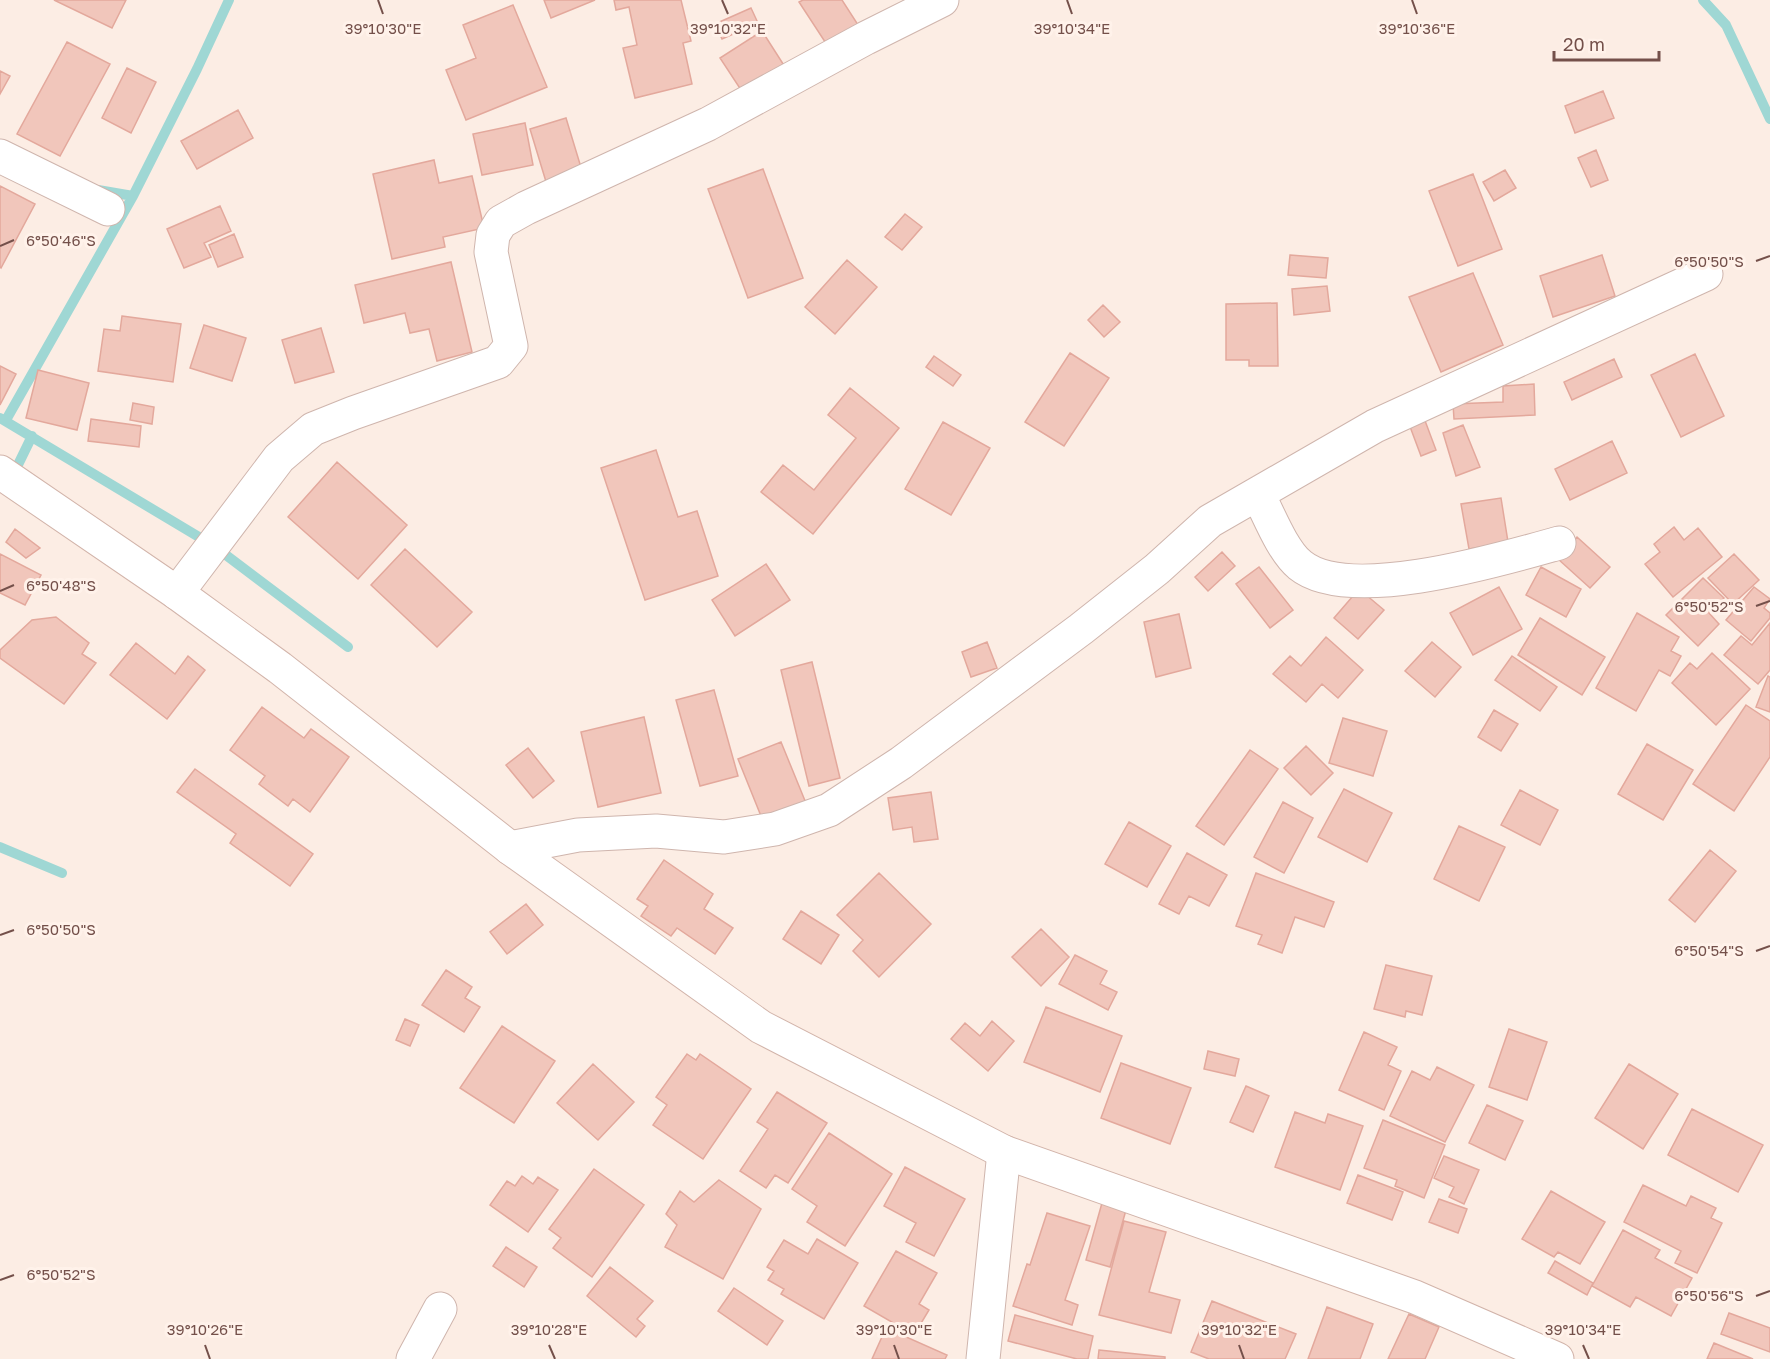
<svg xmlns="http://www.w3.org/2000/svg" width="1770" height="1359" viewBox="0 0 1770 1359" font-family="'Golos Text',sans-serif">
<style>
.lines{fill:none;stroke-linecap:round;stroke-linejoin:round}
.stream{stroke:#9fd7d4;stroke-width:10}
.building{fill:#f1c6bb;stroke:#e3a89c;stroke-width:1.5}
.street-casing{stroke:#cfb5ad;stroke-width:35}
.secondary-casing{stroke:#d2b4aa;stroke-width:35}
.street{stroke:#fff;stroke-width:33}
.secondary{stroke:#fff;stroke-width:33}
.ticks{fill:none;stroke:#74504a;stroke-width:2}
.ticks-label{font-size:15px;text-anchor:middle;fill:#74504a;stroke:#fff2ea;stroke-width:6;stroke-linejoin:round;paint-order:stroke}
</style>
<rect width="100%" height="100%" fill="#fcede4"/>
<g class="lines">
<path class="stream" d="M1703,0L1726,25L1770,119
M98,190L133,196
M0,418L214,546L348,647
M6,420L133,196L197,69L229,0
M13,475L32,436
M0,847L62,873"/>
</g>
<path class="building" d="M54,0H126L112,28Z
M544,0H595L551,18Z
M614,0H681L691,41L683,43L692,84L635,98L623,48L637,45L629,7L616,10Z
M803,0H842L862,31L831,51L799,2Z
M513,5L547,87L466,120L446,70L476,58L463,25Z
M751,8L758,23L722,39L715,24Z
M762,31L787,70L745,96L720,58Z
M67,42L110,64L60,156L17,134Z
M127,68L156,82L131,133L102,118Z
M0,71L10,76L0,94Z
M1603,91L1614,118L1575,133L1565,106Z
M238,110L253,138L197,169L181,141Z
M566,118L583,174L547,185L530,129Z
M525,123L533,165L482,175L473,134Z
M1596,150L1608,180L1591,187L1578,158Z
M434,160L439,183L472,176L484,228L443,237L445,247L392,259L373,174Z
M763,169L803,278L748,298L708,189Z
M1505,170L1516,188L1494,201L1483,182Z
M1473,174L1502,249L1458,266L1429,191Z
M0,186L35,204L1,268L0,267Z
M220,206L231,231L204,243L211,257L184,268L167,229Z
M905,214L922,227L902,250L885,237Z
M234,234L243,257L218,267L209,245Z
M1290,255L1328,258L1326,278L1288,275Z
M1602,255L1615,296L1553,317L1540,276Z
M847,260L877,287L835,334L805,307Z
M451,262L472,352L437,361L429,329L410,333L405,313L364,323L355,285Z
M1473,273L1503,345L1441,372L1409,297Z
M1327,286L1330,311L1294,315L1292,289Z
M1277,303L1278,366H1249V360H1226V304Z
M1103,305L1120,322L1104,337L1088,320Z
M122,316L181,324L173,382L98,371L104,329L120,331Z
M204,325L246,338L232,381L190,368Z
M321,328L334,372L295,383L282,340Z
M1070,353L1109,378L1064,446L1025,422Z
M1695,354L1724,416L1681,437L1651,375Z
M934,356L961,375L953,386L926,367Z
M1614,359L1622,377L1572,400L1564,382Z
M0,366L16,374L0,405Z
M38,370L89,383L77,430L26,418Z
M1534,384L1535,415L1454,419L1453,404L1503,402V386Z
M850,388L899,428L813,534L761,492L783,465L814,490L856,438L828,415Z
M133,403L154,407L152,424L130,420Z
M1424,418L1436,450L1421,456L1409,424Z
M91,419L141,426L139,447L88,441Z
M943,422L990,448L951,515L905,489Z
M1463,425L1480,467L1456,476L1443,433Z
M1612,441L1627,473L1570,500L1555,469Z
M656,450L678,517L697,511L718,576L645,600L601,468Z
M337,462L407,525L358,579L288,517Z
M1501,498L1508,542L1469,549L1461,504Z
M1674,527L1684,540L1698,528L1722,557L1673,597L1645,564L1660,552L1654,544Z
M15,529L40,548L26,558L6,542Z
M1577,537L1610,567L1590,588L1558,559Z
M405,549L472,612L437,647L371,585Z
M1222,552L1235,566L1208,591L1195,577Z
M0,554L41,575L25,605L0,593Z
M1734,554L1759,580L1733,604L1708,578Z
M766,564L790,600L735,636L712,600Z
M1259,567L1293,610L1270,628L1236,584Z
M1541,567L1581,589L1566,617L1526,595Z
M1703,578L1724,598L1709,613L1719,624L1698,646L1666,615Z
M1499,587L1522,629L1473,655L1450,613Z
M1754,587L1770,599L1764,608L1770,613V618L1751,641L1726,620Z
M1359,589L1384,610L1358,639L1334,618Z
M1637,613L1679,637L1671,651L1681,656L1670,676L1659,670L1636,711L1596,688Z
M1179,614L1191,668L1156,677L1144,622Z
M56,617L89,643L82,654L96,663L64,704L0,658V650L32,620Z
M1540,618L1605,657L1582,695L1518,655Z
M1770,623V670L1758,684L1724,655L1741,636L1752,645Z
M1326,637L1363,670L1338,698L1322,684L1306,702L1273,674L1290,656L1301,666Z
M987,642L997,668L971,677L962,652Z
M1432,642L1461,667L1435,697L1405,671Z
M136,643L175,674L188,656L205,670L167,719L110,675Z
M1712,653L1750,689L1716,725L1672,683L1690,663L1697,669Z
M1512,656L1557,687L1540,711L1495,680Z
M812,662L840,778L809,786L781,670Z
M1768,676L1770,677V712L1756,707Z
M714,690L738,776L700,786L676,700Z
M1746,705L1770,721V757L1734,811L1693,784Z
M262,707L304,738L311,729L349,757L310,812L293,799L288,806L259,784L265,776L230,750Z
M1494,710L1518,724L1501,751L1478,737Z
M644,717L661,793L598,807L581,732Z
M1343,718L1387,731L1373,776L1329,763Z
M781,742L808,808L765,826L738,759Z
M1647,744L1693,770L1663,820L1618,794Z
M1306,746L1333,773L1311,795L1284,768Z
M528,748L554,781L533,798L506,765Z
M1250,750L1278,769L1224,845L1196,826Z
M195,769L313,854L290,886L230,843L236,834L177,792Z
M1344,789L1392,813L1367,862L1318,837Z
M1520,790L1558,810L1540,845L1501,825Z
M931,792L938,839L914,842L912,827L893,830L888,798Z
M1283,802L1313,818L1284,873L1254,857Z
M1129,822L1171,846L1147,887L1105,864Z
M1459,826L1505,847L1479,901L1434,879Z
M1710,850L1736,871L1695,922L1669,900Z
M1187,853L1227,875L1209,906L1189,896L1179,914L1159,904Z
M664,860L713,894L704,909L733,928L715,954L677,928L671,936L641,916L648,906L637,899Z
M879,873L931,924L879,977L853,951L863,940L837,915Z
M1256,873L1334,902L1324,927L1295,917L1282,953L1258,944L1262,935L1236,926Z
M526,904L543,925L507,954L490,932Z
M801,911L839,935L821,964L783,939Z
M1041,929L1069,957L1041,986L1012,957Z
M1075,955L1107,971L1100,984L1117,992L1108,1010L1059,984Z
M1386,965L1432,976L1422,1015L1406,1011L1405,1017L1374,1009Z
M446,970L472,987L465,998L480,1007L464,1032L422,1005Z
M1046,1007L1122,1036L1100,1092L1024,1062Z
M405,1019L419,1025L410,1046L396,1040Z
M992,1021L1014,1041L988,1071L951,1039L965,1023L980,1036Z
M502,1026L555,1061L514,1123L460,1088Z
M1509,1029L1547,1042L1527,1100L1489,1087Z
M1364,1032L1397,1047L1388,1065L1401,1071L1384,1110L1339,1090Z
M1208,1051L1239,1059L1235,1076L1204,1069Z
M687,1054L696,1060L700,1054L751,1089L703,1159L653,1125L667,1105L656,1097Z
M1121,1063L1191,1088L1170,1144L1101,1118Z
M593,1064L634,1102L598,1140L557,1103Z
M1629,1064L1678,1094L1643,1149L1595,1118Z
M1437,1067L1474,1085L1445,1142L1390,1116L1412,1071L1430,1080Z
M1246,1086L1269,1096L1253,1132L1230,1122Z
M777,1092L827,1123L788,1183L775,1175L766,1188L740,1171L768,1129L757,1122Z
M1487,1105L1523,1121L1505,1160L1469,1143Z
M1692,1109L1763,1145L1738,1192L1668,1155Z
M1295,1112L1325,1123L1328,1114L1363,1126L1340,1190L1275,1167Z
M1383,1120L1445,1145L1424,1198L1395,1186L1397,1180L1364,1168Z
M829,1133L892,1174L845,1246L807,1222L817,1206L792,1189Z
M1444,1156L1479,1170L1464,1204L1449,1197L1454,1187L1434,1178Z
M905,1167L965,1199L934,1256L906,1242L916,1223L884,1206Z
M594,1169L644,1205L592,1277L553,1248L561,1238L549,1229Z
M1358,1175L1403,1192L1392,1220L1347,1203Z
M522,1176L533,1184L538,1177L558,1190L528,1232L490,1205L507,1181L515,1186Z
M719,1180L761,1209L723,1279L665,1247L677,1225L666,1214L680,1191L694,1202Z
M1643,1185L1686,1206L1691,1196L1716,1208L1711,1218L1722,1223L1697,1273L1675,1263L1681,1251L1624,1222Z
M1551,1191L1605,1222L1580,1264L1558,1252L1554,1257L1522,1239Z
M1439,1199L1467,1209L1458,1233L1429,1222Z
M1102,1203L1126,1210L1110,1267L1086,1260Z
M1047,1213L1090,1226L1065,1300L1078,1305L1072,1325L1013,1306L1027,1264L1030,1265Z
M1124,1221L1166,1232L1149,1292L1180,1300L1171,1333L1099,1315Z
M1623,1230L1660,1250L1655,1258L1692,1278L1671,1316L1636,1297L1630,1307L1592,1286Z
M817,1239L858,1263L824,1319L781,1294L784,1289L768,1280L774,1271L767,1267L784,1240L808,1254Z
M506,1247L537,1267L524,1287L493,1266Z
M896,1251L937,1273L919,1304L929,1310L914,1335L864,1306Z
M1555,1261L1593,1283L1587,1295L1548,1273Z
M610,1267L653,1301L637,1319L645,1326L636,1337L587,1296Z
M734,1288L783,1321L767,1345L718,1311Z
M1212,1301L1296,1334L1285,1359H1209L1191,1352Z
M1327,1307L1373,1324L1360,1359H1308Z
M1729,1313L1770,1328V1352L1721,1334Z
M1409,1314L1439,1327L1425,1359H1388Z
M1015,1315L1093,1336L1088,1359H1077L1008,1341Z
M886,1328L947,1355L945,1359H872Z
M1714,1343L1753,1359H1707Z
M1099,1350L1165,1357V1359H1098Z"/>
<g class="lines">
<g class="street-casing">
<path id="street" d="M0,156L108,209
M1258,494C1269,515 1282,550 1300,565C1349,605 1502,559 1559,543
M177,593L279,458L313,429L353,413L498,362L511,346L491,252L493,235L501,222L526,208L708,124L866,38L942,0
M510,848L578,835L656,831L724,837L775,829L829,810L901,763L1081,629L1157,569L1210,521L1375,426L1706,274
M413,1359L440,1309
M983,1359L1004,1152"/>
</g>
<g class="secondary-casing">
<path id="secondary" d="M0,472L177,593L280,668L510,848L761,1027L1004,1152L1415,1297L1557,1359"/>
</g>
<use href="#street" class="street"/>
<use href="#secondary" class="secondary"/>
</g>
<path class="ticks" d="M378,0L383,14M722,0L728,14M1067,0L1072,14M1412,0L1417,14M0,246L14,240M1756,261L1770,256M0,591L14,585M1756,606L1770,601M0,935L14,930M1756,951L1770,946M0,1280L14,1275M1756,1296L1770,1291M205,1345L210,1359M549,1345L555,1359M894,1345L899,1359M1239,1345L1244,1359M1583,1345L1589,1359"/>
<g class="ticks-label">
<text x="1417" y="34">39°10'36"E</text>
<text x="383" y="34">39°10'30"E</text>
<text x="728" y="34">39°10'32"E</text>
<text x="1072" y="34">39°10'34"E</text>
<text x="61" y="246">6°50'46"S</text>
<text x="1709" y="267">6°50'50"S</text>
<text x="61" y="591">6°50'48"S</text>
<text x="1709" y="612">6°50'52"S</text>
<text x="61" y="935">6°50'50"S</text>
<text x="1709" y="956">6°50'54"S</text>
<text x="61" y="1280">6°50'52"S</text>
<text x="1709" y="1301">6°50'56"S</text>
<text x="205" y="1335">39°10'26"E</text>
<text x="549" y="1335">39°10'28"E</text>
<text x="894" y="1335">39°10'30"E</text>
<text x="1239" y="1335">39°10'32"E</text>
<text x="1583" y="1335">39°10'34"E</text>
</g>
<path d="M1554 51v9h105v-9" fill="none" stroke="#74504a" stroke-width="3"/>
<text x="1563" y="51" font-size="18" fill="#74504a" stroke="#fff2ea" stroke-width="4.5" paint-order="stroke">20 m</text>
</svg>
